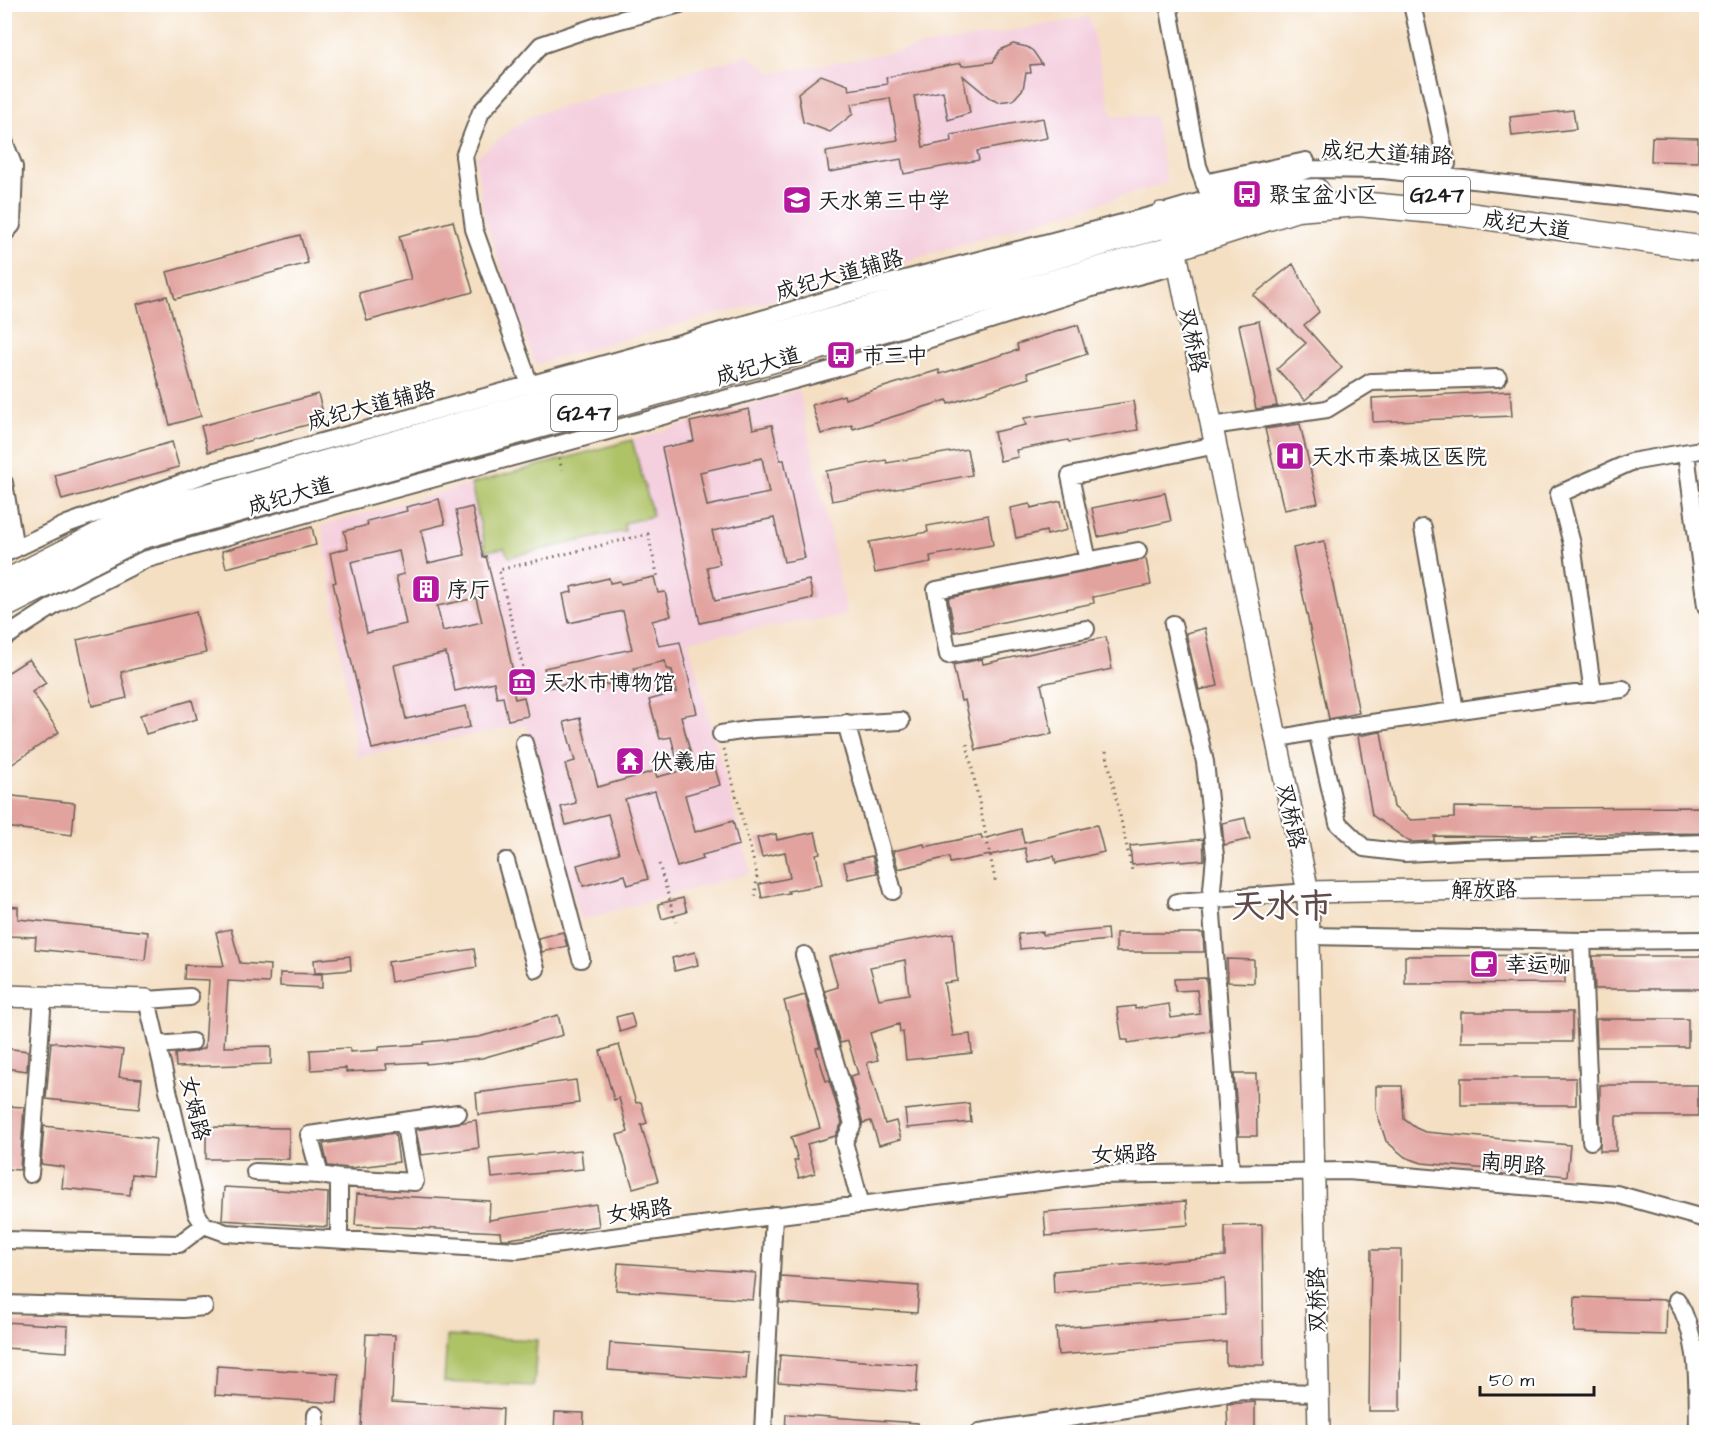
<svg xmlns="http://www.w3.org/2000/svg" width="1711" height="1437" viewBox="0 0 1711 1437" font-family="'Architects Daughter','LXGW WenKai TC',sans-serif">
<style>
.built{fill:#f4cfde}
.green{fill:#aec266;stroke:#656f41;stroke-width:1.5}
.building{fill:#e2a39f;fill-rule:evenodd}
.lines{fill:none;stroke-linecap:round;stroke-linejoin:round}
.minor-casing{stroke:#686056;stroke-width:20}
.major-casing{stroke:#686056;stroke-width:24}
.highway-casing{stroke:#686056;stroke-width:27}
.path{stroke:#686056;stroke-width:3;stroke-dasharray:1.5 4.5;stroke-linecap:butt}
.minor{stroke:#fff;stroke-width:16}
.major{stroke:#fff;stroke-width:21}
.highway{stroke:#fff;stroke-width:24}
.labels{text-anchor:middle;stroke-width:4.5;stroke-linejoin:round;paint-order:stroke}
.shield{fill:#fff;stroke:#606060;stroke-width:1.5}
.shield-label{font-size:21px;font-weight:bold;fill:#1c1c1c}
.street-label{font-size:22px;fill:#1c1c1c;stroke:#fff}
.poi-label{font-size:22px;fill:#1c1c1c;stroke:#fff;text-anchor:start}
.town-label{font-size:34px;font-weight:bold;fill:#614b4a;stroke:#fff}
</style>
<rect width="100%" height="100%" fill="#fff"/>
<filter id="ink" filterUnits="userSpaceOnUse"><feTurbulence type="fractalNoise" baseFrequency=".0167" numOctaves="2"/><feDisplacementMap in="SourceGraphic" scale="12" xChannelSelector="R" yChannelSelector="G"/><feConvolveMatrix kernelMatrix="1 2 1 2 8 2 1 2 1" color-interpolation-filters="sRGB"/></filter>
<filter id="wash" filterUnits="userSpaceOnUse"><feTurbulence type="fractalNoise" baseFrequency=".008" numOctaves="4" result="noise"/><feDisplacementMap in="SourceGraphic" scale="24" xChannelSelector="R" yChannelSelector="G"/><feGaussianBlur stdDeviation="1.35" result="paint"/><feColorMatrix in="noise" values="0 0 0 0 0 0 0 0 0 0 0 0 0 0 0 0 0 1.4 0 .05"/><feComposite in="paint" operator="in"/></filter>
<g filter="url(#wash)">
<rect width="100%" height="100%" fill="#f4dfc3"/>
<path class="built" d="M1089,17L1112,116H1154L1167,183L833,283L535,364L484,217L476,157L531,115L747,55L774,73Z
M799,390L847,615L688,640L751,873L580,920L526,725L357,757L322,525L632,440Z"/>
<path class="green" d="M632,440L653,516L624,523L625,531L509,557L504,548L486,551L471,484Z
M447,1336L537,1340L534,1386L444,1382Z"/>
<g id="blocks">
<path class="building" d="M1013,44L1027,47L1033,51L1042,64L1030,65L1031,73H1026L1023,89L1013,100L998,102L991,99L963,76L970,113L948,120L943,91L914,96L923,147L952,141L951,135L1043,118L1047,138L977,151L979,160L904,174L901,159L829,172L826,152L898,140L890,98L851,104L853,114L830,132L803,122L798,93L821,75L848,85L849,90L887,84L886,77L961,63L962,66L993,62L1000,50Z
M1573,110L1576,129L1512,136L1510,117Z
M1652,137L1698,138V162L1651,161Z
M453,221L473,292L367,321L359,293L411,279L399,236Z
M300,235L308,263L175,299L167,272Z
M1293,264L1319,312L1304,325L1342,368L1305,400L1277,369L1306,343L1253,295Z
M167,296L201,416L170,425L137,304Z
M1259,321L1277,406L1256,409L1239,325Z
M1078,325L1087,354L1027,373L1029,378L948,404L947,400L853,429L852,425L821,434L812,405L844,395L845,399L939,370L940,374L1018,350L1017,344Z
M1510,391L1512,416L1373,422L1372,398Z
M318,394L325,420L208,452L201,426Z
M1133,401L1138,430L1069,442L1068,440L1016,450L1018,457L1000,461L994,432L1026,425L1024,418Z
M749,409L753,429L772,425L780,460H784L805,558L784,562L774,518L712,531L720,564L707,567L715,601L809,580L813,598L700,623L662,448L694,441L690,422ZM762,458L769,493L707,506L700,472Z
M1300,424L1318,503L1284,510L1265,429Z
M172,442L179,467L62,500L55,475Z
M967,449L972,475L832,501L826,471L886,460L887,463Z
M1165,493L1171,521L1098,537L1092,508Z
M439,499L445,524L421,530L428,563L465,555L456,511L472,507L483,557L486,556L504,629L513,672L510,673L515,699L524,697L528,716L508,720L503,697L497,698L494,682L455,691L446,653L394,665L406,719L466,706L470,727L372,749L333,583L336,582L330,553L348,548L344,531L368,525L367,521L407,511L406,507ZM399,551L404,574L396,576L406,624L367,633L351,562ZM476,598L482,622L443,631L437,606Z
M1061,501L1067,530L1047,535L1046,531L1016,538L1010,508L1030,504L1031,508Z
M988,515L993,545L930,556L931,563L875,573L869,542L928,532L927,526Z
M312,527L316,545L226,568L222,551Z
M1324,541L1359,713L1329,719L1293,548Z
M1146,559L1151,585L1093,597L1094,603L955,632L948,598Z
M654,577L658,593L665,592L671,616L652,621L659,646L680,642L697,713L681,716L694,767L713,761L720,785L685,795L695,832L733,821L739,845L702,855L703,859L677,867L655,791L625,799L648,879L628,885L625,875L583,886L577,865L619,853L608,814L566,825L561,807L576,803L565,764L575,761L564,722L580,718L598,787L655,771L657,777L680,771L671,737L660,739L649,700L677,692L672,670L667,669L665,661L634,668L636,678L595,687L593,678L548,688L544,668L632,649L623,611L569,623L563,594L572,592L571,587L609,578L610,583L620,581L621,584Z
M196,612L206,653L121,672L127,698L92,706L77,640Z
M1205,628L1218,686L1199,690L1186,633Z
M1106,637L1112,669L1041,684L1052,734L976,750L965,700L961,701L953,665L982,659L983,664Z
M29,659L46,683L32,692L59,732L11,765L4,755V675Z
M192,700L197,719L146,734L140,715Z
M1381,732L1394,807L1411,820L1454,818V807L1533,808L1707,807V833L1532,835V837L1434,836V841L1410,842L1372,815L1358,736Z
M4,795L75,803L72,835L4,827Z
M1245,818L1250,839L1224,845L1222,823Z
M1097,825L1104,852L1056,863L1054,856L1028,862L1025,848L950,863L949,857L898,869L893,851L924,844L925,847L981,835L982,839L1021,829L1024,843Z
M815,832L820,853L816,854L822,885L788,891L789,893L762,898L759,884L790,878L785,852L762,857L757,838L776,834L777,840Z
M1203,839L1204,860L1181,862L1180,860L1132,865L1130,846Z
M872,856L877,873L848,879L844,862Z
M683,898L687,912L662,919L658,904Z
M4,906L18,907V919L148,932L145,960L35,949L36,937L4,936Z
M231,929L240,963L270,965L269,983L228,981L224,1047L271,1046V1064L176,1067L175,1054L193,1052L205,1048L209,980L184,979L185,965L224,966L216,932Z
M1107,929L1108,940L1020,949L1018,934L1043,932V935Z
M563,932L567,946L542,952L538,938Z
M953,933L957,981L944,983L953,1036L970,1034L972,1053L906,1060L903,1032H900L899,1024L870,1033L878,1060L867,1063L885,1124L896,1121L901,1139L879,1145L871,1121L863,1123L850,1076L858,1074L848,1041L840,1043L825,991L838,987L829,957L863,948ZM905,960L909,994L879,999L870,967Z
M1116,933H1203L1204,952H1116Z
M474,949L477,967L391,982L388,962Z
M695,952L698,965L675,971L672,958Z
M1565,955V983L1405,984V956Z
M350,956L351,970L315,973L314,960Z
M1593,956H1707V989H1595Z
M1227,959L1254,960V983L1228,982Z
M280,973L322,974V988L280,986Z
M1206,978L1210,1031L1128,1043V1040H1122L1117,1008L1135,1006V1009L1169,1004L1171,1018L1200,1014L1197,990L1175,991L1174,979Z
M805,995L820,1047L816,1048L826,1081L829,1080L842,1123L835,1136L807,1144L815,1173L799,1178L794,1161L798,1160L791,1137L820,1128L784,1001Z
M1461,1012H1572V1042H1461Z
M631,1013L635,1027L620,1032L616,1017Z
M558,1015L563,1035L482,1058L426,1064V1062L386,1064L387,1070L346,1072V1068L311,1070L310,1050L350,1048V1052L379,1050V1047L424,1044V1042L479,1037Z
M1596,1019H1688V1047H1597Z
M51,1042L123,1050L119,1077L142,1079L139,1109L46,1099Z
M619,1045L636,1103L641,1102L647,1123L641,1125L658,1181L633,1188L617,1135L628,1132L619,1098L614,1100L600,1051Z
M4,1048L28,1051L27,1071L4,1068Z
M1234,1074H1256L1257,1136H1239Z
M1461,1078H1576V1105H1461Z
M576,1080L579,1103L478,1115L476,1093Z
M1600,1085H1698V1116H1616V1151H1600Z
M1376,1086H1402L1404,1119L1416,1128L1425,1132L1570,1145L1567,1176L1422,1163L1405,1157L1386,1141L1376,1110Z
M969,1103L971,1122L907,1128L905,1110Z
M4,1106L24,1107L20,1170L4,1169Z
M476,1120L479,1148L421,1155L416,1130Z
M44,1126L156,1139L152,1176L132,1174L130,1195L62,1188L64,1167L41,1164Z
M206,1127L289,1128V1159H206Z
M395,1133L399,1162L351,1168L328,1166L323,1144Z
M581,1150L583,1169L492,1178L490,1159Z
M224,1187L328,1193L327,1227L222,1220Z
M357,1194L490,1201L489,1220L596,1204L599,1226L508,1239H501L500,1232L355,1225Z
M1186,1201L1188,1225L1046,1236L1044,1212Z
M1262,1225L1264,1365H1226V1342L1058,1355L1056,1328L1226,1315L1225,1279L1054,1293L1053,1271L1225,1256V1226Z
M1371,1250H1401L1400,1411H1369Z
M618,1263L756,1273L753,1300L616,1290Z
M781,1276L919,1286L917,1313L780,1303Z
M1575,1297L1667,1300L1666,1335L1574,1332Z
M4,1322L68,1326L67,1352L4,1348Z
M366,1334L395,1335L392,1402L503,1409L502,1432H448L361,1428Z
M610,1343L748,1353L746,1380L608,1370Z
M780,1355L918,1365L916,1392L778,1382Z
M217,1366L339,1374L337,1403L215,1395Z
M1255,1402V1432H1228L1227,1404Z
M555,1412L584,1413L583,1432H554Z
M786,1414L918,1423V1432H785Z"/>
</g>
</g>
<g filter="url(#ink)">
<use href="#blocks" fill-opacity="0" stroke="#686056" stroke-width="1.5"/>
<g class="lines">
<g class="minor-casing">
<path id="minor" d="M1168,4L1198,166L1208,192
M4,141L14,167L12,225L4,234
M1407,163L1447,164L1412,4
M1411,166L1421,194
M1204,183L1306,161
M530,385L474,229L464,156L481,112L541,45L597,26L680,4
M1212,426L1327,409L1371,382L1498,378
M1686,453L1706,606
M4,483L15,549
M1423,528L1455,710
M4,554L67,524L209,473L677,344L847,294L1161,213L1311,169L1383,170L1706,206
M1088,561L1070,476L1216,445
M1173,624L1205,762L1215,856L1211,900L1231,1173
M1086,629L948,655L936,590L1138,551
M4,638L57,604L144,560L344,503L831,370L1092,288L1179,265
M1593,693L1572,544L1559,494L1631,462L1706,449
M846,723L893,891
M1317,731L1556,696L1623,689
M721,734L754,729L901,721
M1276,739L1317,731L1338,823L1364,848L1405,853L1464,850L1706,843
M524,743L581,959
M506,861L536,969
M1177,902L1308,892
M1309,936L1582,941L1706,940
M1582,941L1591,1141
M804,955L853,1124L844,1142L861,1205
M190,997L147,1000L197,1214L204,1225L226,1233L517,1250L686,1227L1096,1175L1348,1171L1616,1194L1706,1219
M158,1045L192,1042
M255,1172L320,1175
M30,1174L43,997
M339,1178L415,1182L404,1121
M339,1239V1178L320,1175L309,1135L458,1113
M4,1240L179,1244L204,1225
M1677,1300C1701,1341 1697,1386 1698,1432
M4,1304L183,1309L204,1307
M315,1432L316,1415
M763,1432L774,1215
M980,1432L1242,1391L1318,1393"/>
</g>
<g class="major-casing">
<path id="major" d="M1161,213L1170,224L1308,892L1319,1432
M1308,892L1706,885
M4,996L147,1000"/>
</g>
<g class="highway-casing">
<path id="highway" d="M4,583L136,516L1170,224L1297,192L1317,191
M4,606L140,537L1175,248L1297,209L1359,204L1455,213L1706,249"/>
</g>
<path class="path" d="M559,458L562,470
M527,684L499,570L648,534L658,578
M967,744L996,884
M724,749L757,874L755,899
M1106,751L1132,871
M659,864L676,922"/>
<use href="#minor" class="minor"/>
<use href="#major" class="major"/>
<use href="#highway" class="highway"/>
</g>
</g>
<defs>
<g id="bus-square" transform="scale(1.5)"><rect x="-9" y="-9" width="18" height="18" rx="4" fill="#b5179e" stroke="#fff"/><path d="M-5-6H5V4H4V6H2V4H-2V6H-4V4H-5ZM-3.5-4V0h7V-4ZM-3.5 1.2v1.5H-2V1.2ZM2 1.2v1.5H3.5V1.2Z" fill="#fff"/></g>
<g id="school-square" transform="scale(1.5)"><rect x="-9" y="-9" width="18" height="18" rx="4" fill="#b5179e" stroke="#fff"/><path d="M0-5L7-2L0 1L-7-2ZM-4 1L0 2.5L4 1V4Q0 6-4 4Z" fill="#fff"/></g>
<g id="hospital-square" transform="scale(1.5)"><rect x="-9" y="-9" width="18" height="18" rx="4" fill="#b5179e" stroke="#fff"/><path d="M-5-5h3v3.5h4V-5h3V5h-3V1.5h-4V5h-3Z" fill="#fff"/></g>
<g id="building-square" transform="scale(1.5)"><rect x="-9" y="-9" width="18" height="18" rx="4" fill="#b5179e" stroke="#fff"/><path d="M-4-6H4V6H1V3H-1V6H-4ZM-2.5-4.3h1.7v1.8h-1.7ZM.8-4.3h1.7v1.8H.8ZM-2.5-1h1.7V.8h-1.7ZM.8-1h1.7V.8H.8Z" fill="#fff"/></g>
<g id="museum-square" transform="scale(1.5)"><rect x="-9" y="-9" width="18" height="18" rx="4" fill="#b5179e" stroke="#fff"/><path d="M0-6L6-3V-2H-6V-3ZM-5-1h2V3h-2ZM-1-1h2V3h-2ZM3-1h2V3H3ZM-6 4H6V6H-6Z" fill="#fff"/></g>
<g id="temple-square" transform="scale(1.5)"><rect x="-9" y="-9" width="18" height="18" rx="4" fill="#b5179e" stroke="#fff"/><path d="M0-6L5-2H3V0L6.5 2.5H4V6H1.5V3h-3V6H-4V2.5H-6.5L-3 0V-2H-5Z" fill="#fff"/></g>
<g id="cafe-square" transform="scale(1.5)"><rect x="-9" y="-9" width="18" height="18" rx="4" fill="#b5179e" stroke="#fff"/><path d="M-5.5-4.5H6V0H3Q3 3.5 0 3.5H-2.5Q-5.5 3.5-5.5 0ZM3-3.2v2h1.7v-2ZM-6 4.5H4V6H-6Z" fill="#fff"/></g>
</defs>
<g fill-rule="evenodd">
<use href="#bus-square" x="1247" y="194"/>
<use href="#school-square" x="797" y="200"/>
<use href="#bus-square" x="841" y="355"/>
<use href="#hospital-square" x="1290" y="456"/>
<use href="#building-square" x="426" y="589"/>
<use href="#museum-square" x="522" y="682"/>
<use href="#temple-square" x="630" y="761"/>
<use href="#cafe-square" x="1484" y="964"/>
</g>
<g class="labels">
<g class="shield">
<rect x="1404" y="177" width="66" height="36" rx="4.5"/>
<rect x="551" y="395" width="66" height="36" rx="4.5"/>
</g>
<g class="shield-label">
<text x="1437" y="202">G247</text>
<text x="584" y="420">G247</text>
</g>
<g class="street-label">
<text transform="translate(1387 152) rotate(3)" y="8">成纪大道辅路</text>
<text transform="translate(1527 224) rotate(8)" y="8">成纪大道</text>
<text transform="translate(839 274) rotate(-16)" y="8">成纪大道辅路</text>
<text transform="translate(1194 340) rotate(78)" y="8">双桥路</text>
<text transform="translate(758 365) rotate(-16)" y="8">成纪大道</text>
<text transform="translate(371 405) rotate(-15)" y="8">成纪大道辅路</text>
<text transform="translate(290 495) rotate(-16)" y="8">成纪大道</text>
<text transform="translate(1292 816) rotate(78)" y="8">双桥路</text>
<text transform="translate(1484 889) rotate(-1)" y="8">解放路</text>
<text transform="translate(196 1108) rotate(77)" y="8">女娲路</text>
<text transform="translate(1124 1153) rotate(-2)" y="8">女娲路</text>
<text transform="translate(1513 1163) rotate(5)" y="8">南明路</text>
<text transform="translate(639 1210) rotate(-8)" y="8">女娲路</text>
<text transform="translate(1316 1300) rotate(-91)" y="8">双桥路</text>
</g>
<g class="poi-label">
<text x="1268" y="202">聚宝盆小区</text>
<text x="818" y="208">天水第三中学</text>
<text x="862" y="363">市三中</text>
<text x="1311" y="464">天水市秦城区医院</text>
<text x="447" y="597">序厅</text>
<text x="543" y="690">天水市博物馆</text>
<text x="651" y="769">伏羲庙</text>
<text x="1505" y="972">幸运咖</text>
</g>
<g class="town-label">
<text x="1282" y="917">天水市</text>
</g>
</g>
<rect width="1711" height="1437" fill="none" stroke="#fff" stroke-width="24"/>
<path d="M1480 1386v9h114v-9" fill="none" stroke="#1c1c1c" stroke-width="3"/>
<text x="1489" y="1386" font-size="18" fill="#1c1c1c" stroke="#ffffff" stroke-width="4.5" paint-order="stroke">50 m</text>
</svg>
